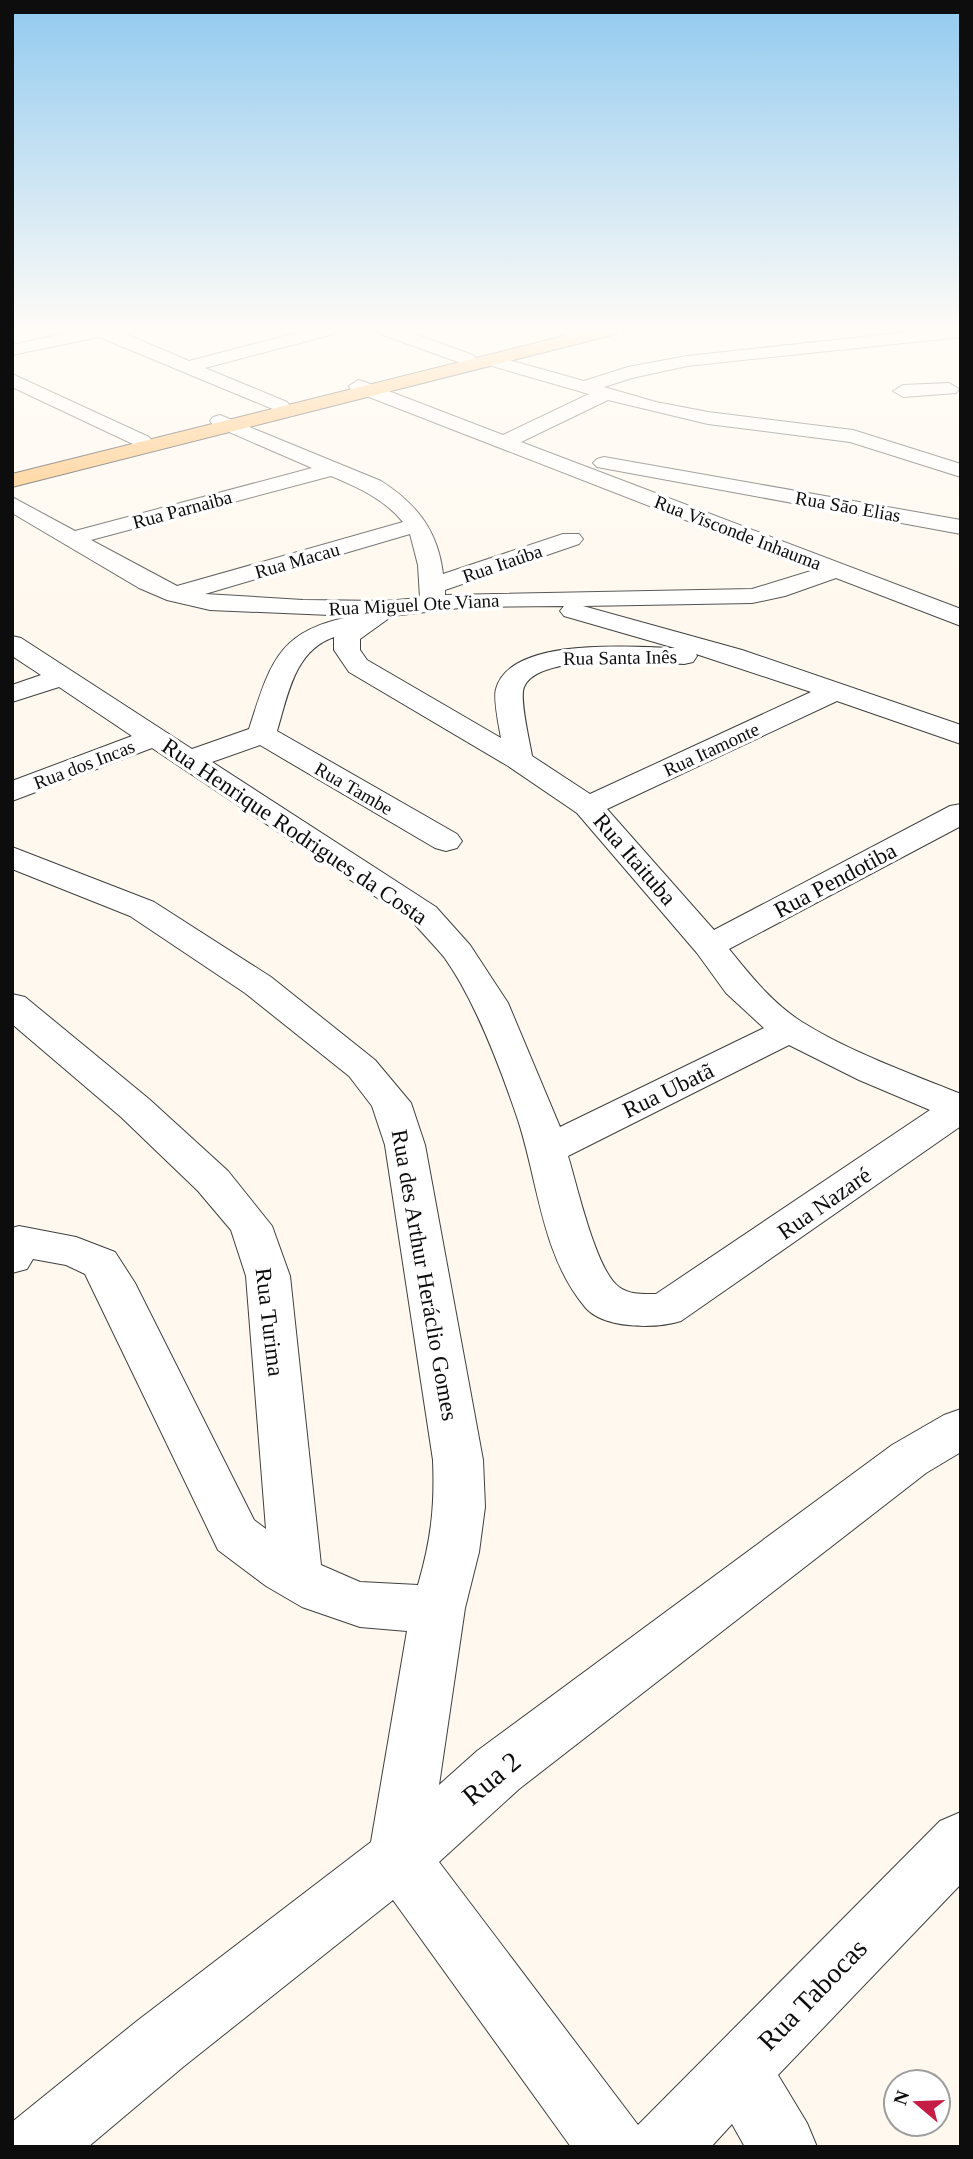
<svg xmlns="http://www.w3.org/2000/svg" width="973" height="2159" viewBox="0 0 973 2159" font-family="Georgia,serif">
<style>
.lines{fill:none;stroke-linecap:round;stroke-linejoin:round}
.minor-casing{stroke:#404040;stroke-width:2}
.major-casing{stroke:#1e1e1e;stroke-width:2}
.minor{fill:#fff;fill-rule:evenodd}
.major{fill:#ffb85e;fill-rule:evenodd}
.labels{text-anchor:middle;stroke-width:7;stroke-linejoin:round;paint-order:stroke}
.far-street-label{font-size:19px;fill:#0d0d0d;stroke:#fff}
.street-label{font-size:23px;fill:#0d0d0d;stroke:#fff}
.near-street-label{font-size:28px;fill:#0d0d0d;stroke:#fff}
</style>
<rect width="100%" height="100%" fill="#fff8ee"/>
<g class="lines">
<g class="minor-casing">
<path id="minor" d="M81,330H116L189,361L307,330H336L334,334L205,368L287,402L290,406L280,412L99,337L12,355V345Z
M378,330H403L473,355L476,359L467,364L461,363L380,334Z
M554,330H578L580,333L571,338Z
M927,330H961V337L687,366L632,378L604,387L656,402L708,412L853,430L961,464V477L850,442L708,424L608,400L521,442L961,609V626L836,578L785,596L752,603L583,606L742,650L961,725V744L837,701L607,809L714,930L950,806L961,804V826L729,949C751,976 773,1004 802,1022C848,1051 911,1074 961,1094V1126L681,1321C656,1329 603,1329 585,1307C541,1255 538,1179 517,1117C500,1067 475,1000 444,957C434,945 422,933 412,921L152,748L12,801V781L132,736L59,687L12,702V685L41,675L12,656V636L21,638L192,749L249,729C271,661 278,630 354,616L210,610L167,600L139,588L12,513V497L75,531L312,468L213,425L210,421L213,417L220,415L381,481C417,504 438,531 443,574L563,534H579L583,539L579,544L445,590V595L752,589L814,570L351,390L349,386L358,380L365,382L503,435L589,394L485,364L482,360L491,355L584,381L628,367L687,356ZM331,476C359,488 383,498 403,522L177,586L91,540ZM410,534L418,565L420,598L385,601L303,600L205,594ZM564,606L560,611L564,616L675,648C633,647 510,636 496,689C493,699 499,726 501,738L367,660L360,650V639L392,616L468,607ZM334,637V650L349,672L508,766L577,813L697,953L726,993L764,1028L560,1127L508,1003L470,945L436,907L212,762L260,745L435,848L446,851L457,848L462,841L457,834L277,731C288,695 294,651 334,637ZM696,654L811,692L590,794L532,756C530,742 519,699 524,687C539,652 652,663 684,664L693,662L697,656ZM789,1045L859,1080L930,1110L656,1294C643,1294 630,1295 619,1287C596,1271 577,1185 568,1156Z
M12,374L149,437L152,441L149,445H135L12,387Z
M949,383L959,389L956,393L903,397L893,391L903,385Z
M604,457L961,520V534L597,467L593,463L597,459Z
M12,847L154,902L271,977L375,1060L411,1103L425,1145L483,1460L485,1507L479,1552L465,1608L439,1785L477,1751L892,1445L944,1415L961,1409V1452L926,1473L519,1789L439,1862L638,2125L940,1821L961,1812V1884L778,2075L807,2123L817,2147H745L732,2124L711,2147H571L393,1900L183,2067L88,2147H12V2122L137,2021L371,1842L407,1631L360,1627L302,1607L266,1586L218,1550L85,1274L66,1265L33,1259L27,1269L12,1273V1228L19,1226L76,1237L115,1252L135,1283L254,1520L266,1529L246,1276L231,1230L198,1191L121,1117L12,1024V994L25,997L149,1099L228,1171L272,1226L290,1276L321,1565L360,1582L418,1585C431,1540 435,1507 433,1460L385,1145L372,1106L349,1076L245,993L130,916L12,869Z"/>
</g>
<g class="major-casing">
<path id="major" d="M588,330H618L616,334L12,487V474Z"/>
</g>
<use href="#minor" class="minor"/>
<use href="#major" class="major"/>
</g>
<linearGradient id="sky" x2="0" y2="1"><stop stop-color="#91caef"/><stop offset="0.52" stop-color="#fffcf7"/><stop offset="1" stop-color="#fffcf7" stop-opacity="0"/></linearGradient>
<rect width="973" height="633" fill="url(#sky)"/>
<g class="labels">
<g class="far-street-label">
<text transform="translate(848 506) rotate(10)" y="7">Rua Sāo Elias</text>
<text transform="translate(182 509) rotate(-15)" y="7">Rua Parnaiba</text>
<text transform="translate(738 532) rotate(21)" y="7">Rua Visconde Inhauma</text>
<text transform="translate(297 560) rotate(-16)" y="7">Rua Macau</text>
<text transform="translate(502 563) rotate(-19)" y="7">Rua Itaúba</text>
<text transform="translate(414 604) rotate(-3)" y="7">Rua Miguel Ote Viana</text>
<text transform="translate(620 657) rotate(-1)" y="7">Rua Santa Inês</text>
<text transform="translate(711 749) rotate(-25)" y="7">Rua Itamonte</text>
<text transform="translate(84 764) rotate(-21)" y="7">Rua dos Incas</text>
<text transform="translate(354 788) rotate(30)" y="7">Rua Tambe</text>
</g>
<g class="street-label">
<text transform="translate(295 831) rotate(34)" y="8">Rua Henrique Rodrigues da Costa</text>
<text transform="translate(635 859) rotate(49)" y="8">Rua Itaituba</text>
<text transform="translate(835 880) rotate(-28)" y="8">Rua Pendotiba</text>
<text transform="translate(668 1090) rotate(-26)" y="8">Rua Ubatã</text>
<text transform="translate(824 1203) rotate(-35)" y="8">Rua Nazaré</text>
<text transform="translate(425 1275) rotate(80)" y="8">Rua des Arthur Heráclio Gomes</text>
<text transform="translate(270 1322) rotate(83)" y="8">Rua Turima</text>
</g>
<g class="near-street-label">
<text transform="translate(491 1778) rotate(-40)" y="10">Rua 2</text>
<text transform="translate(812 1994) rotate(-46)" y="10">Rua Tabocas</text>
</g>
</g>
<rect width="973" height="2159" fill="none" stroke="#0d0d0d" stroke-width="28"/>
<g transform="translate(917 2103) rotate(289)"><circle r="33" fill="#ffffff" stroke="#9e9e9e" stroke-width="2"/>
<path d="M0-5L12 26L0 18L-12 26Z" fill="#c61d46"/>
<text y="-10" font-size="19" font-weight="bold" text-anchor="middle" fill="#0d0d0d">N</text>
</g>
</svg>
